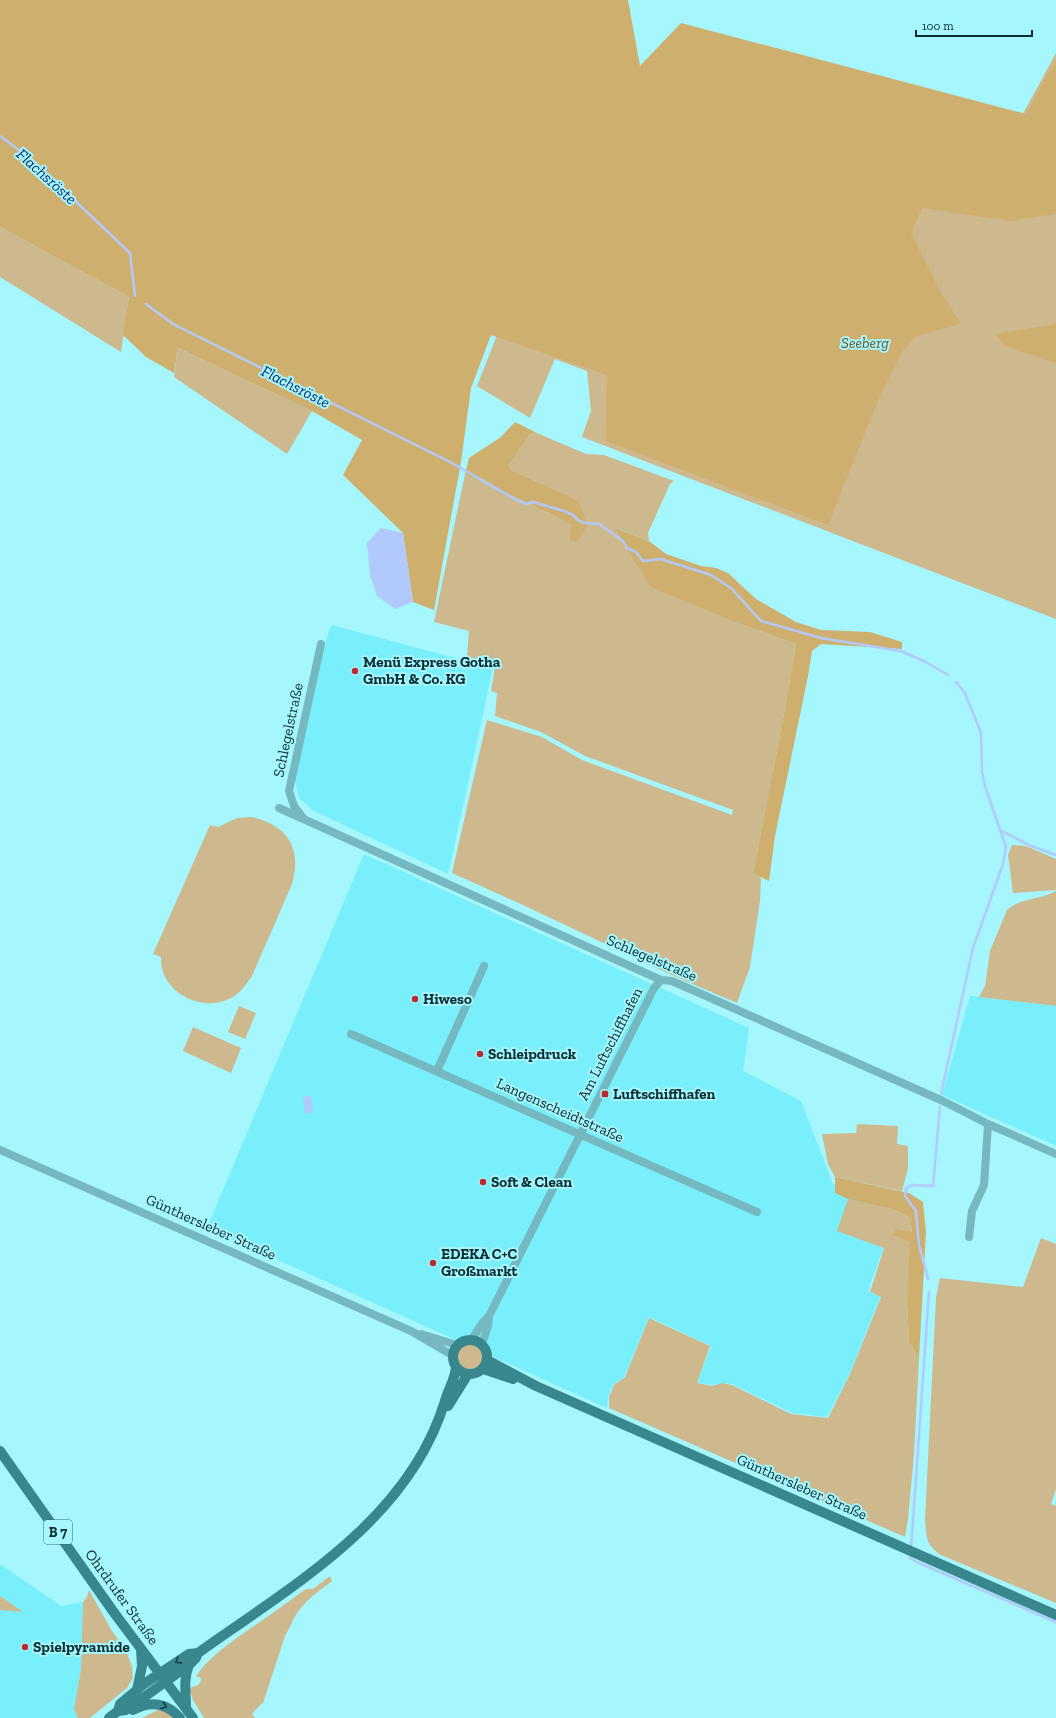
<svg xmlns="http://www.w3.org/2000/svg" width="1056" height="1718" viewBox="0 0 1056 1718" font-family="'Zilla Slab',serif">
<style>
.built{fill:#78effa}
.green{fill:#ceb88e}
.forest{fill:#cfaf6e}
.water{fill:#b2cafb}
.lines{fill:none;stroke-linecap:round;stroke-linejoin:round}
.stream{stroke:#b2cafb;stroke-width:2.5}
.minor{stroke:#76b8bf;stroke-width:8}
.major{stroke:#38878f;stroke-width:10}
.oneway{stroke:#133f43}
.poi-dot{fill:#ba2a31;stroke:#a5f6fd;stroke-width:1.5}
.labels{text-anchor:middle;stroke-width:4;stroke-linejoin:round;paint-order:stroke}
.shield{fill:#a5f6fd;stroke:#38696e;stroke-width:1}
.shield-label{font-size:14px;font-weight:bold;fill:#0a2d30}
.park-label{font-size:15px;font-style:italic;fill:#6a5323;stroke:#a5f6fd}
.poi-label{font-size:15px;font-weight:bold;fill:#0a2d30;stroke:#a5f6fd;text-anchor:start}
.street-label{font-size:15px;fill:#0a2d30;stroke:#a5f6fd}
.water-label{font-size:16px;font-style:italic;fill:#102c6f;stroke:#a5f6fd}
</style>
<rect width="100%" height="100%" fill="#a5f6fd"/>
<path class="built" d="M331,625L493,668L448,874L314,811L299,798L295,780L323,650Z
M364,854L749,1028L743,1071L801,1101L833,1184L886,1205L883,1249L868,1291L880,1297L850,1373L827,1417L792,1413L732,1384L722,1383L712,1385L697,1383L711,1346L649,1317L624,1377L613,1385L608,1397L607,1408L207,1228Z
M970,996L1056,1006V1146L942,1095Z
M0,1564L61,1606L83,1602L81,1669L74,1709L78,1718H0Z"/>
<path class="green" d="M1056,53V619L582,437L591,411L587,371L555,359L530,418L477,386L587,106L1000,156Z
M0,227L129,297L121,352L0,277Z
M178,348L312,411L287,454L174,377Z
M537,433L586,454L604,455L674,481L670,484L648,533L649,541L617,528L735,622L796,644L784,714L753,873L761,877L760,901L750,967L737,1003L667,973L523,905L452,873L487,720L542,737L582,760L732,815L733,810L585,756L541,732L495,716L497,693L491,691L495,667L467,657L469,631L434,622L465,474L546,512L571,525L576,499L511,470L509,465L530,434Z
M252,817C288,826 302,848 292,884L252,976C246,984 241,993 231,998C202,1014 159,992 161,957L153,954L210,825L218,827L237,818Z
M1012,845L1026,846L1056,859V890L1013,893L1008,855Z
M1056,891V1006L979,997L985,986L990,951L1007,910C1020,898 1040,900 1056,891Z
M239,1006L256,1013L245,1039L228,1032Z
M193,1027L241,1048L231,1073L183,1051Z
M857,1124L898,1126L897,1144L908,1146V1169L902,1191L835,1177L828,1164L822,1134L856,1133Z
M848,1199L892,1209L910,1218L912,1232L907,1302L909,1342L919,1358L914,1455L908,1519L905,1537L609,1408V1397L614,1385L625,1377L649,1318L710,1346L697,1383L712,1386L722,1383L732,1385L791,1414L828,1418L850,1374L881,1297L870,1292L884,1248L837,1231Z
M1041,1238L1056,1244V1489L1051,1504L1056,1506V1603L941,1555C925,1544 927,1538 925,1520L936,1298L940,1278L1023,1287Z
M457 1357a13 13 0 1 1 26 0a13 13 0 1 1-26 0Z
M330,1576L332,1581C314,1595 303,1601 292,1622L291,1618L292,1623L285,1636L263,1703L261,1704L252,1714L255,1718H204L193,1700L189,1689C196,1684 200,1688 201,1678L196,1676C210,1656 231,1642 251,1628C270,1615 288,1602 306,1589H313Z
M89,1590L112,1631L126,1651L132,1666L133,1678L127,1688L90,1718H78L74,1709L81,1669L83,1602L87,1597Z
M0,1596L23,1612L0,1610Z
M165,1709L176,1718H142L158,1710Z"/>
<path class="forest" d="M0,0H628L640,66L681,23L1026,114L1056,59V214L1010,221L922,208L911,233L942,295L961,323L915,337L902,352L880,396L828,525L606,441L607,375L491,335L471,388L461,462L434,610L413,602L403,533L343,475L362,440L312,411L178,348L174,373L146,357L123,335L129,297L0,227Z
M1056,324V363L1005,346L995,334Z
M515,422L537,433L530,434L509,465L511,470L576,499L583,512L587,526L576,542L570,541L571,525L546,512L465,474L469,458L501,437Z
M616,528L649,541L666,554L701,566L716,568L728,573L756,599L796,622L821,630L870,632L902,642V649L821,644L812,651L808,676L775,836L769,881L753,873L784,714L796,644L735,622L651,587L620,538Z
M835,1177L909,1193L923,1202L926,1232L919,1358L909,1342L907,1302L910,1242L893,1235L896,1229L912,1232L910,1218L892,1209L848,1199L835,1193Z"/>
<path class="water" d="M381,528L403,533L413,602L395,609L377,596L370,575L367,543Z
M311,1096L313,1113L305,1114L303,1097Z"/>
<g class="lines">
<path class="stream" d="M0,136L32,160L130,253L135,296
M146,304L173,324L450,462L513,498L526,504L533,502L564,511L573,515L578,520L584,523L599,524L623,541L627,548L636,552L643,561L661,559L711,575L731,588L761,621L821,638L901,651L924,661L948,675
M1002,831L1031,846L1056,855
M941,1094L973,948L1003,864L1006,847L985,786L982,772L981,733L965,693L956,682
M928,1279L919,1245L916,1211L905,1196L906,1188L913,1185L933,1186L940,1107
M911,1549L929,1292
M911,1554L910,1558L919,1563L1056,1622"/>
<path class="minor" d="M279,808L661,980L672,981L943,1101L988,1124L1056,1154
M303,818L294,806L289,791L321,644
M351,1034L757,1212
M437,1071L484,966
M0,1150L411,1331L452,1355
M969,1237L972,1211L984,1185L988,1124
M421,1334L457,1345
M472,1339L483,1322L489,1316L654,988L661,980
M482,1344L488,1326L489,1316"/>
<path class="major" d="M453 1357a17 17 0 1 1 34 0a17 17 0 1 1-34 0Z
M487,1360L536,1386L1056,1615
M483,1369L513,1379
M448,1406L468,1374
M0,1451L115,1614L193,1718
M137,1690L142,1666L141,1649
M186,1708C186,1692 183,1680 189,1665
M133,1710C151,1700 167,1703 180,1718
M118,1711L120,1704L144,1684L189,1654L198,1653C293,1585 409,1520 445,1401C448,1389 455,1380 456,1367
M109,1718L118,1711L126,1710L189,1665L196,1658L198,1653"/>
</g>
<defs><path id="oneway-chevron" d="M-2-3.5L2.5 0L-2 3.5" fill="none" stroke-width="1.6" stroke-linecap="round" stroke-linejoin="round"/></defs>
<g class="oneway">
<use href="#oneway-chevron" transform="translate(178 1661) rotate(148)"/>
<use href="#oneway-chevron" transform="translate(164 1706) rotate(21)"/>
</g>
<g class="poi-dot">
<circle cx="355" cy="671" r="4"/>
<circle cx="415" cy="999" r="4"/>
<circle cx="480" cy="1054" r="4"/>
<rect x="601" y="1090" width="8" height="8" rx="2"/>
<circle cx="483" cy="1182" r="4"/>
<circle cx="433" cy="1263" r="4"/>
<circle cx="25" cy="1647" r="4"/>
</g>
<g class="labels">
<rect class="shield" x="44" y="1520" width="28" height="24" rx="3"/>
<g class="shield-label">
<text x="58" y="1537">B 7</text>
</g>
<g class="park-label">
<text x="865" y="348">Seeberg</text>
</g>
<g class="poi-label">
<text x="363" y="667">Menü Express Gotha<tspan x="363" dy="17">GmbH &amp; Co. KG</tspan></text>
<text x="423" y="1004">Hiweso</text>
<text x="488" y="1059">Schleipdruck</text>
<text x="613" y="1099">Luftschiffhafen</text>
<text x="491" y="1187">Soft &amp; Clean</text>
<text x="441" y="1259">EDEKA C+C<tspan x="441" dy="17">Großmarkt</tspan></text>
<text x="33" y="1652">Spielpyramide</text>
</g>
<g class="street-label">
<text transform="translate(288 730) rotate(-78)" y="5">Schlegelstraße</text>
<text transform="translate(652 958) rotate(23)" y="5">Schlegelstraße</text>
<text transform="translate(610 1044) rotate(-63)" y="5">Am Luftschiffhafen</text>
<text transform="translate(560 1110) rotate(24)" y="5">Langenscheidtstraße</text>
<text transform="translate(211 1227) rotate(24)" y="5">Günthersleber Straße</text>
<text transform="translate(802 1487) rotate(24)" y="5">Günthersleber Straße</text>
<text transform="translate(122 1597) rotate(54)" y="5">Ohrdrufer Straße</text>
</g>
<g class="water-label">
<text transform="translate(47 176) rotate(42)" y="6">Flachsröste</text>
<text transform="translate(296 386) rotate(27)" y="6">Flachsröste</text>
</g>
</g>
<path d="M916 30v6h116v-6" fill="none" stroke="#0a2d30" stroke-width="2"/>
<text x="922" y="30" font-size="12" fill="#0a2d30" stroke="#a5f6fd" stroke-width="3" paint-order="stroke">100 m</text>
</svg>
